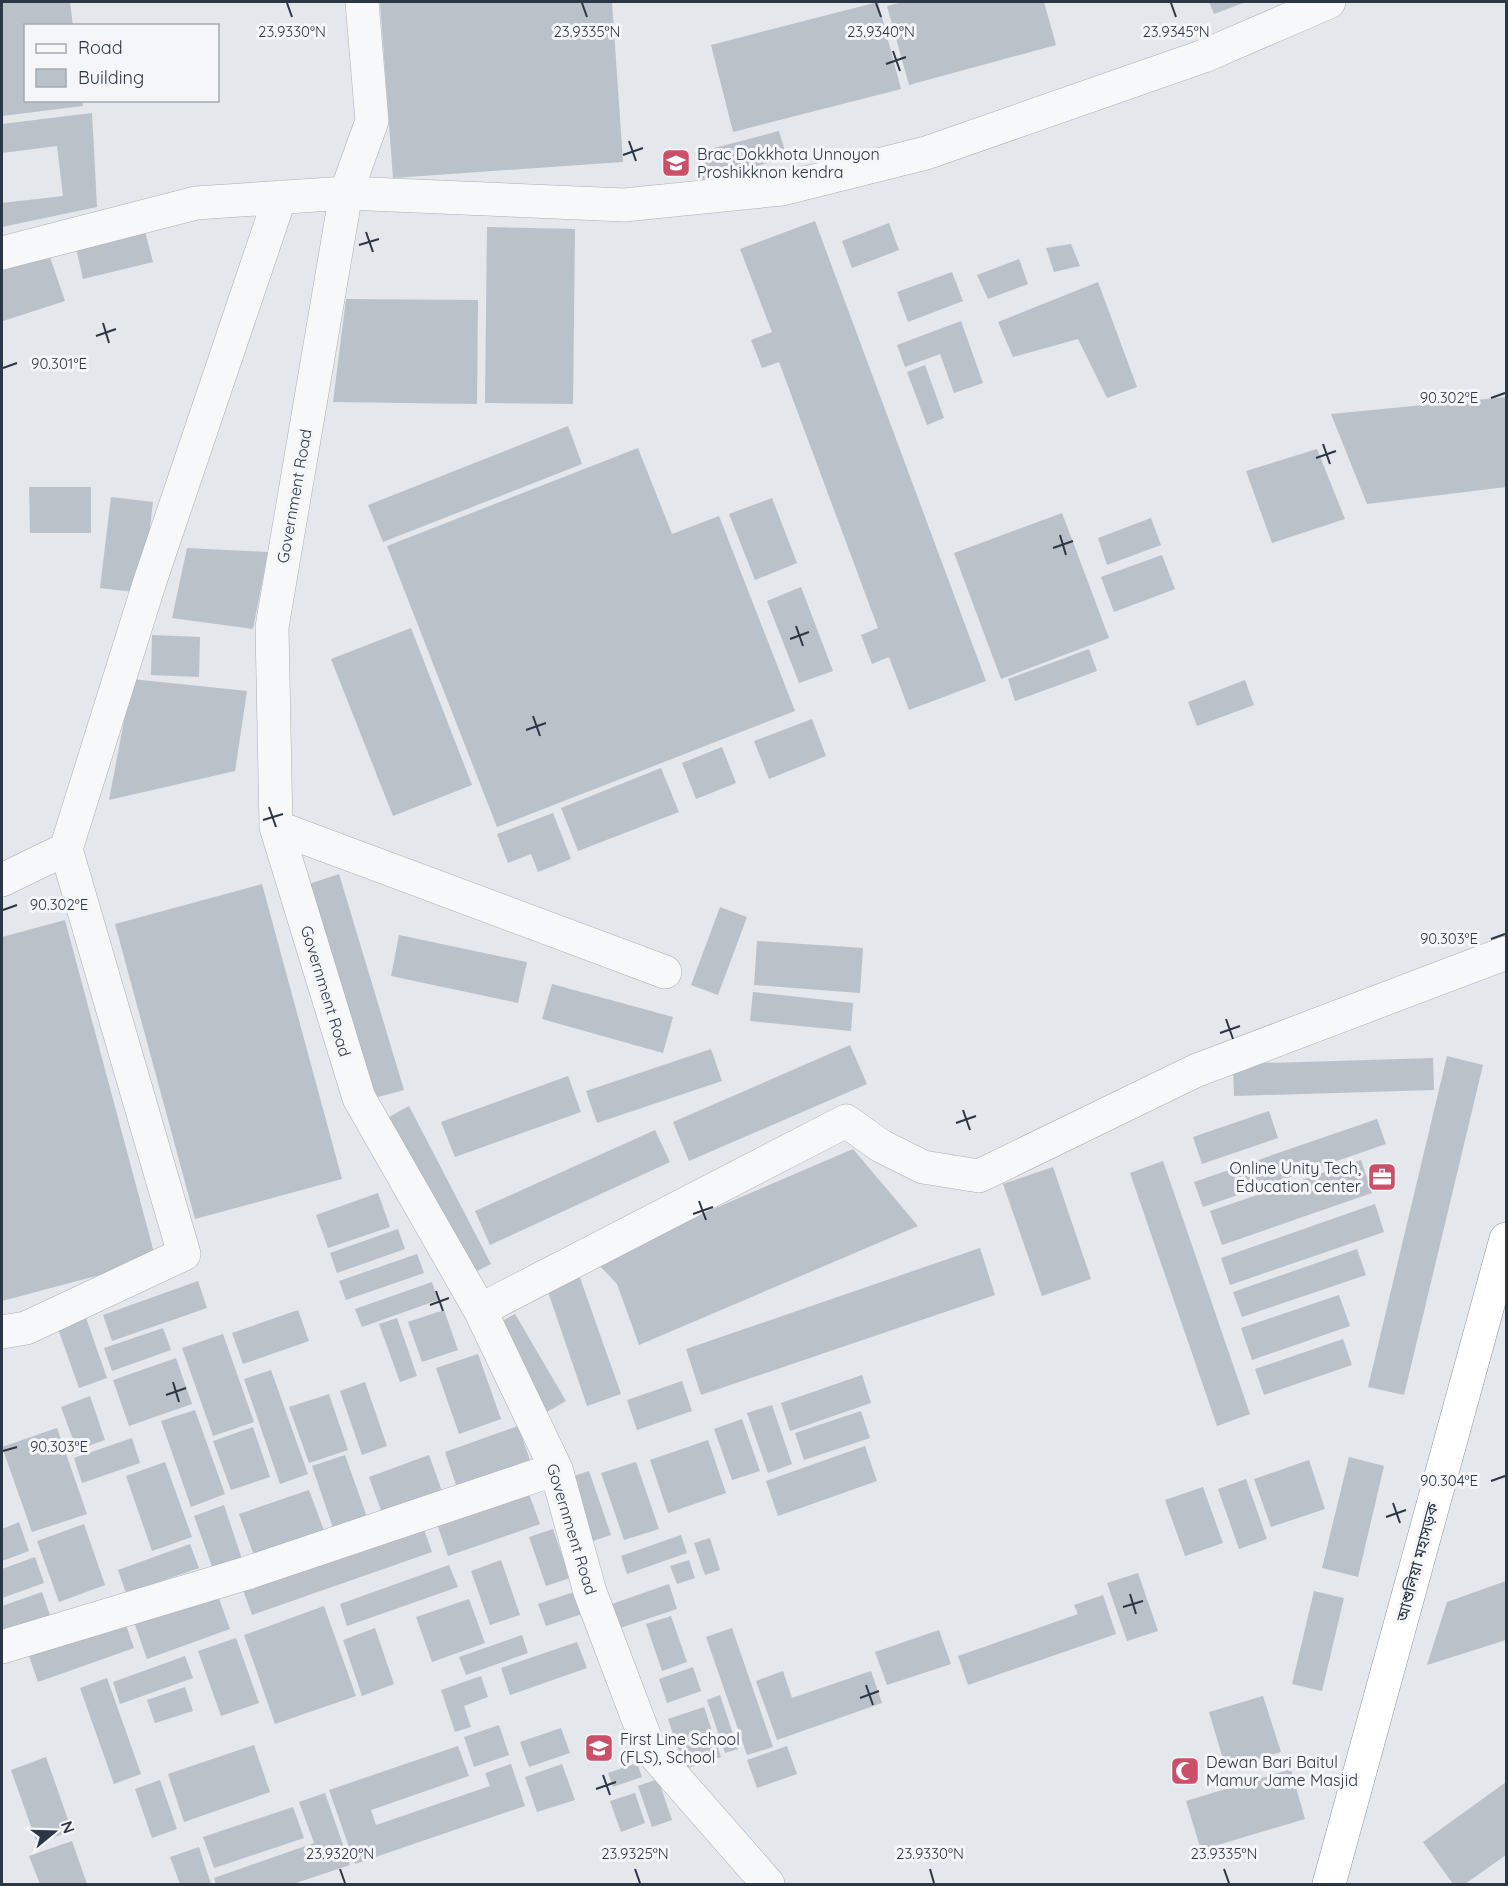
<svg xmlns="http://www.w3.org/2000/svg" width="1508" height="1886" viewBox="0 0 1508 1886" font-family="Quicksand,'Noto Sans Bengali',sans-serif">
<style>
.building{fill:#bbc1c9}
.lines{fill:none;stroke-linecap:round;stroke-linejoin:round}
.minor-casing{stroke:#a9aeb6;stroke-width:34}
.highway-casing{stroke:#8c96a2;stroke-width:34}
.minor{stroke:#f7f8fa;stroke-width:33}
.highway{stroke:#fff;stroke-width:33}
.ticks{fill:none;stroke:#2c3644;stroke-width:2}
.labels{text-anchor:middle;stroke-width:6;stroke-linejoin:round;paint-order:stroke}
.poi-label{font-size:16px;fill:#2c3644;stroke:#f4f6f9;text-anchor:start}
.street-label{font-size:16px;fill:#2c3644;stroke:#f4f6f9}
.ticks-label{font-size:15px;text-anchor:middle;fill:#2c3644;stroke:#f4f6f9;stroke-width:6;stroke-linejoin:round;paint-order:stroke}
</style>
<rect width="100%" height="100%" fill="#e4e7eb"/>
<path class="building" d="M2,2H70L73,26H26V100H82L83,106L2,116Z
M380,2H612L623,162L393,178Z
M878,2L901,89L733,132L711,45Z
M903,2H1044L1056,45L909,85L887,6Z
M1209,2H1246L1214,14Z
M92,113L97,207L2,227V203L63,196L57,146L2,153V124Z
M779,131L787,158L702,180L695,153Z
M815,221L986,681L909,710L889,657L872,664L861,635L878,628L779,362L762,368L751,340L772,332L740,249Z
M889,223L899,250L852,268L842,241Z
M487,227L575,229L573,404L485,403Z
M145,231L153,262L83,279L76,248Z
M1071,244L1080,266L1054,272L1046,248Z
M49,254L65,301L3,321L2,270Z
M1019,259L1028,284L988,299L977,275Z
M952,272L963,301L908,322L897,292Z
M1098,282L1137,387L1107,398L1078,339L1013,357L998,322Z
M346,299L478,300L477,404L333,402Z
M961,321L983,383L954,393L940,354L905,367L897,345Z
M925,365L944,418L927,425L907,372Z
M1506,397V487L1367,504L1331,414Z
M568,426L582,464L383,542L368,505Z
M638,448L672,534L719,516L795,711L497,827L387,546Z
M1317,449L1345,519L1272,543L1246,471Z
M29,487H91V533H30Z
M111,497L153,502L142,593L100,588Z
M772,498L797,563L755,580L729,514Z
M1062,513L1109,638L1001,679L954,553Z
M1151,518L1161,545L1107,565L1098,538Z
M187,548L268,552L253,629L172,618Z
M1162,555L1175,589L1114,612L1101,577Z
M801,587L833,671L799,683L767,601Z
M411,628L472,785L393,816L331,659Z
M152,635L200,637L199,677L151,675Z
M1089,649L1097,671L1015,701L1008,679Z
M132,679L247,691L235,771L109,800Z
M1245,680L1254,705L1197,726L1188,702Z
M812,719L826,756L769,779L754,741Z
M722,747L736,783L696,799L682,763Z
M661,768L679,812L578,851L561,808Z
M553,813L571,859L538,872L531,854L508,863L497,834Z
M339,874L404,1090L371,1099L306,885Z
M262,884L342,1179L195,1219L115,924Z
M720,907L747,917L718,995L691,985Z
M65,920L156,1260L2,1301V937Z
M399,935L527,962L518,1003L391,976Z
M757,941L863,948L860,993L754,985Z
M552,984L673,1017L663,1053L542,1019Z
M753,992L853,1003L851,1031L750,1021Z
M850,1045L867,1084L689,1161L673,1122Z
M711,1049L722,1081L597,1123L586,1091Z
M1447,1056L1483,1065L1404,1395L1368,1387Z
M1433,1058L1434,1090L1234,1096L1233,1064Z
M568,1076L581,1112L455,1157L441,1122Z
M409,1106L491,1264L471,1274L389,1117Z
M1269,1111L1278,1138L1202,1164L1193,1137Z
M1377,1119L1386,1144L1203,1207L1194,1182Z
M655,1130L670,1162L490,1245L475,1211Z
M853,1149L918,1226L639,1345L617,1284L597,1263L620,1249Z
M1361,1160L1372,1193L1222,1245L1210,1211Z
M1163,1161L1250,1414L1217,1426L1130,1173Z
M1053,1167L1091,1279L1042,1296L1003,1184Z
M378,1193L390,1227L328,1248L316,1215Z
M1375,1204L1384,1232L1230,1285L1221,1258Z
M398,1229L405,1249L337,1273L330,1253Z
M980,1248L995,1295L701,1395L686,1349Z
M1357,1249L1366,1275L1242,1317L1233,1292Z
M417,1254L424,1273L346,1300L339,1281Z
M579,1275L621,1394L587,1406L546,1286Z
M198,1281L207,1308L112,1341L103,1315Z
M432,1282L438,1300L362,1327L355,1309Z
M1339,1295L1350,1326L1252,1360L1241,1328Z
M298,1310L309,1341L243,1364L232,1333Z
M444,1310L458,1350L422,1362L408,1322Z
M515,1314L566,1401L547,1412L495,1325Z
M85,1315L107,1378L79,1388L57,1326Z
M397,1318L417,1376L400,1382L379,1324Z
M163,1328L171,1350L112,1371L104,1348Z
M223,1334L254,1422L213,1436L182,1348Z
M1343,1339L1352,1365L1264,1395L1255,1369Z
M478,1354L501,1419L459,1434L436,1368Z
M176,1358L192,1404L129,1426L113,1380Z
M271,1370L308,1474L280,1484L244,1379Z
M862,1375L871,1403L790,1431L781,1403Z
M682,1381L692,1411L637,1430L627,1400Z
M365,1382L387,1446L362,1455L340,1391Z
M329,1394L348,1450L309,1463L289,1407Z
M90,1396L105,1440L77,1450L61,1407Z
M772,1405L792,1464L768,1473L747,1413Z
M195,1410L225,1494L191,1507L161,1421Z
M861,1411L870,1438L804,1460L795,1433Z
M742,1419L760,1471L732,1480L714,1429Z
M518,1426L531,1463L457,1488L445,1452Z
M253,1427L270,1477L231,1490L213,1441Z
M57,1428L87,1514L32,1532L2,1447Z
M132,1438L140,1463L82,1483L74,1458Z
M708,1440L726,1493L668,1513L650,1460Z
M865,1446L877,1481L778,1516L766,1481Z
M345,1455L368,1520L334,1531L312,1466Z
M429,1455L443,1494L383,1516L369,1477Z
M1349,1457L1384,1466L1358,1577L1322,1568Z
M1309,1460L1325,1509L1271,1527L1254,1479Z
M165,1462L192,1537L152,1551L126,1476Z
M636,1462L659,1529L624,1540L601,1473Z
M589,1471L611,1535L590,1542L568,1478Z
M1246,1479L1267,1539L1239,1549L1218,1489Z
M526,1486L540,1524L448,1556L435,1518Z
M1203,1487L1223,1543L1185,1556L1165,1500Z
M309,1490L326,1536L256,1561L239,1514Z
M224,1505L243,1562L214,1572L194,1516Z
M421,1521L432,1552L252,1615L241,1584Z
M19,1522L29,1551L2,1561V1529Z
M84,1524L105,1585L59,1602L37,1541Z
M553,1529L570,1578L546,1586L529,1537Z
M681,1535L687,1553L627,1574L621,1556Z
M710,1538L720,1570L705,1575L694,1543Z
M190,1544L199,1568L126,1593L118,1570Z
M35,1557L44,1583L2,1598V1569Z
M501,1560L520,1615L490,1625L471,1571Z
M689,1560L695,1578L677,1584L670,1566Z
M449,1565L458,1587L347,1626L340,1604Z
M1138,1573L1158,1631L1127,1641L1107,1583Z
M1506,1581V1640L1427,1665L1447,1602Z
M669,1584L677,1609L614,1630L606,1606Z
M577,1591L585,1613L546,1626L538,1604Z
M1314,1591L1344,1598L1322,1691L1292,1684Z
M42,1592L51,1618L2,1636V1606Z
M217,1593L230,1629L147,1659L134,1622Z
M1103,1595L1116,1634L968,1685L958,1656L1078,1614L1074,1605Z
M469,1599L485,1643L432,1662L416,1617Z
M324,1606L356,1696L275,1724L244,1635Z
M671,1616L687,1662L662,1671L646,1624Z
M124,1619L134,1648L38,1682L28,1653Z
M375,1628L394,1684L362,1696L343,1640Z
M732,1628L773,1747L747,1755L706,1637Z
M939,1630L951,1664L887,1685L875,1652Z
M522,1635L528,1653L466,1675L459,1657Z
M236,1638L259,1703L221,1716L198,1651Z
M577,1642L587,1668L510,1695L501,1668Z
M185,1656L193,1678L120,1704L113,1682Z
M693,1667L701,1691L667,1703L659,1679Z
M783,1671L792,1698L871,1671L882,1703L777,1740L756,1681Z
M481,1676L488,1697L464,1706L471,1727L455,1732L441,1690Z
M107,1678L141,1774L114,1784L80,1688Z
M185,1687L193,1711L155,1723L147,1700Z
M720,1695L738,1749L725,1753L707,1700Z
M1263,1696L1281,1752L1226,1769L1209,1712Z
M704,1707L721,1757L685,1769L668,1719Z
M499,1725L509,1755L474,1767L464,1737Z
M561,1728L570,1753L529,1767L520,1742Z
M254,1745L270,1792L184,1822L168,1774Z
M458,1746L469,1776L371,1810L376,1825L490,1786L485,1773L511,1764L525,1806L355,1864L329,1790Z
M787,1746L797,1774L757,1788L747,1760Z
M46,1757L72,1831L37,1843L11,1770Z
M637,1763L642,1777L613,1787L608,1773Z
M562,1764L575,1800L537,1812L525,1777Z
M1291,1769L1305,1819L1201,1850L1186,1801Z
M658,1779L672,1820L652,1827L638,1786Z
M160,1780L177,1829L152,1838L135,1789Z
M1506,1782V1855L1465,1884H1453L1423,1842Z
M325,1793L350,1865L293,1884H216L214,1878L314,1843L299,1802Z
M635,1793L645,1823L621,1832L610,1801Z
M293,1807L304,1838L214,1868L203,1837Z
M72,1841L87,1884H40L29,1856Z
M199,1847L211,1884H180L170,1857Z"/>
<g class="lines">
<g class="minor-casing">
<path id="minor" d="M362,2L372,121L346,193L272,627L276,827L359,1098L480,1310L556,1469L590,1592L649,1748L768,1884
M2,253L196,203L346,193L624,205L782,189L926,153L1204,56L1329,2
M276,827L665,972
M2,880L66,849
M480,1310L846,1121L881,1146L923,1167L979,1176L1195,1071L1506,953
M2,1332L26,1328L184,1254L66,849L150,581L280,197
M2,1647L247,1573L556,1469"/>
</g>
<g class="highway-casing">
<path id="highway" d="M1329,1884L1506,1239"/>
</g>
<use href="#minor" class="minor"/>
<use href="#highway" class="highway"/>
</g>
<path class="ticks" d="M287,3L292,17M582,3L587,17M876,3L881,17M1171,3L1176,17M893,51L900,71M886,64L906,57M629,141L636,161M623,155L643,148M366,232L373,252M359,245L379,239M103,323L109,343M96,336L116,329M3,368L17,363M1491,398L1505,393M1323,444L1330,464M1316,458L1336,451M1060,535L1066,555M1053,548L1073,541M796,626L803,646M790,639L809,632M533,716L540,736M526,730L546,723M269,807L276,827M263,820L283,814M3,910L17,905M1491,939L1505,934M1226,1019L1233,1039M1220,1033L1240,1026M963,1110L970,1130M956,1123L976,1116M699,1201L706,1220M693,1214L713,1207M436,1291L443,1311M430,1305L449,1298M173,1382L179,1402M166,1395L186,1388M3,1451L17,1447M1491,1481L1505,1476M1393,1503L1400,1523M1386,1517L1406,1510M1130,1594L1136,1614M1123,1607L1143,1601M866,1685L873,1705M860,1698L879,1691M603,1775L610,1795M596,1789L616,1782M340,1869L345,1883M635,1869L640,1883M930,1869L934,1883M1224,1869L1229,1883"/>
<defs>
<g id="school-square" transform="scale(1.5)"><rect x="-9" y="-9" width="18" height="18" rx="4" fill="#cb4f69" stroke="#f4f6f9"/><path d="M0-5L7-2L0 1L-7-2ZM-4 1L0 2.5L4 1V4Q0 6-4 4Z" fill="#fff"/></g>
<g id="office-square" transform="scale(1.5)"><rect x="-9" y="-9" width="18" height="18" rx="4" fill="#cb4f69" stroke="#f4f6f9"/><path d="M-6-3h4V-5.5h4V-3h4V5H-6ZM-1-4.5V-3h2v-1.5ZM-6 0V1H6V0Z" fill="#fff"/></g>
<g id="mosque-square" transform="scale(1.5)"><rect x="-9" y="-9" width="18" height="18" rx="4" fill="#cb4f69" stroke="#f4f6f9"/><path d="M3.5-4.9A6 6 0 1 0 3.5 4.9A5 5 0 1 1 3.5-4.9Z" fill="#fff"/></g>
</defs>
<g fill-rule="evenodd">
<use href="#school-square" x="676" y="163"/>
<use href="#office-square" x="1382" y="1177"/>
<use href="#school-square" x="599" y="1748"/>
<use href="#mosque-square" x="1185" y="1771"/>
</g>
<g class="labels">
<g class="poi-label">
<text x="697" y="160">Brac Dokkhota Unnoyon<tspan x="697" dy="18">Proshikknon kendra</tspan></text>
<text x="1361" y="1174" text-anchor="end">Online Unity Tech,<tspan x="1361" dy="18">Education center</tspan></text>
<text x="620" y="1745">First Line School<tspan x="620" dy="18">(FLS), School</tspan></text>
<text x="1206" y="1768">Dewan Bari Baitul<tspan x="1206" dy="18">Mamur Jame Masjid</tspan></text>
</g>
<g class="street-label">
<text transform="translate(294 496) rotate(-80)" y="6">Government Road</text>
<text transform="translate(326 991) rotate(73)" y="6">Government Road</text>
<text transform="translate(572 1529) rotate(73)" y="6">Government Road</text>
<text transform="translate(1417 1562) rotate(-75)" y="6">আশুলিয়া মহাসড়ক</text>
</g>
</g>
<g class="ticks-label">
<text x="292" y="37">23.9330°N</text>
<text x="587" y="37">23.9335°N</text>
<text x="881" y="37">23.9340°N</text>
<text x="1176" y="37">23.9345°N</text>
<text x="59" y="369">90.301°E</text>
<text x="1449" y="403">90.302°E</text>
<text x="59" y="910">90.302°E</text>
<text x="1449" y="944">90.303°E</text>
<text x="59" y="1452">90.303°E</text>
<text x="1449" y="1486">90.304°E</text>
<text x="340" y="1859">23.9320°N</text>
<text x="635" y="1859">23.9325°N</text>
<text x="930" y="1859">23.9330°N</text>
<text x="1224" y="1859">23.9335°N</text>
</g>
<rect width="1508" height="1886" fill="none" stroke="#2c3644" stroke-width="6"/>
<rect x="24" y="24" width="195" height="78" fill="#f4f6f9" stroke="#a4a9b1" stroke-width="1.5"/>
<rect x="36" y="44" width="30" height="9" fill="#f7f8fa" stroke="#a4a9b1" stroke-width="1.5"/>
<text x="78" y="54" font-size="18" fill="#2c3644">Road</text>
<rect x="36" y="69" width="30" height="18" fill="#bbc1c9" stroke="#a4a9b1" stroke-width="1.5"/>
<text x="78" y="84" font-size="18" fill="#2c3644">Building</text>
<g transform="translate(54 1832) rotate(71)" stroke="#f4f6f9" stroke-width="4.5" paint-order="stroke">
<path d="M0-4.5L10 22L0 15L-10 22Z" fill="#2c3644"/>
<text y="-9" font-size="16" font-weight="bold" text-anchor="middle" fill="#2c3644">N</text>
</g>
</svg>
